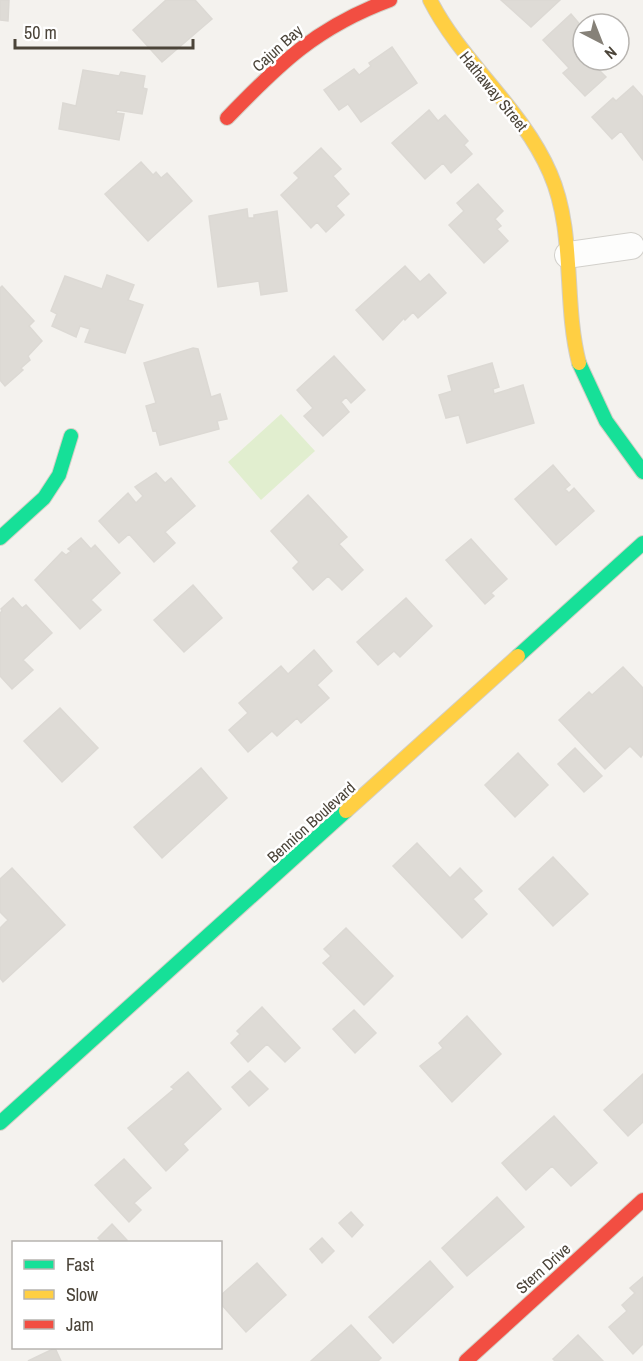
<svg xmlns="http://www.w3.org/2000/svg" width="643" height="1361" viewBox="0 0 643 1361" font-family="'Archivo Narrow',sans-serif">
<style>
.green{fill:#e1eecf}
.building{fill:#dedbd6;stroke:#dcd9d4;stroke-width:1.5}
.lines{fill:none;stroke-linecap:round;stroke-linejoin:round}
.street-casing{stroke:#d2d0cb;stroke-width:28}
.fast-casing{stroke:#d3cfc5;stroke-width:16}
.slow-casing{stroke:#d3cfc5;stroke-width:16}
.jam-casing{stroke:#d3cfc5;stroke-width:16}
.street{stroke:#fdfdfc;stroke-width:26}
.fast{stroke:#16e098;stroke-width:14}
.slow{stroke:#ffcf43;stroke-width:14}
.jam{stroke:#f24e42;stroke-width:14}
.labels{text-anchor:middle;stroke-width:5;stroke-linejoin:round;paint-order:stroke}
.street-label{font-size:16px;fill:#4b4439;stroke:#fff}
</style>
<rect width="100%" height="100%" fill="#f4f2ee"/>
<path class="green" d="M281,414L315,451L261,500L228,462Z"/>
<path class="building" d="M0,0H9L8,21L0,20Z
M166,0H195L212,19L162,62L133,30Z
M501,0H560L531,27Z
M571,14L583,28V60H601L595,66L606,77L585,96L563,73L569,68L543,40Z
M392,47L417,83L361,122L348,104L339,110L324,90L354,69L359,75L371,66L369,63Z
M83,70L119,76L121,72L145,76L143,88L147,89L142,114L117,110L116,113L124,114L119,140L59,129L63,103L76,106Z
M633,86L643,97V160L621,131L612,139L592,117L613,98L616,101Z
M429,110L438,121L445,115L468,141L464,145L472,154L451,173L443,163L425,179L392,143Z
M321,148L341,169L333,176L349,194L336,206L344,215L326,232L317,222L311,228L281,195L299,178L294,173Z
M141,162L153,175L156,172L161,178L167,173L192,201L148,241L105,194Z
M478,184L503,211L495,219L501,226L497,229L508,241L484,263L449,225L464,211L457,203Z
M247,209L248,218H254V215L277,211L287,291L261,295L259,281L218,287L209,216Z
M405,266L420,282L429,274L446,293L418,318L413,312L405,320L404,318L383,340L356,310Z
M107,275L134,285L128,300L143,305L125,353L85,342L90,329L80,326L76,337L52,326L57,314L51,311L65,276L102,289Z
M2,286L34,321L29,326L42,341L28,356L30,360L21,368L23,370L5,386L0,380V288Z
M193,348L198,349L211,397L220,394L227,419L217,421L219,429L160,445L156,430L153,431L146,406L156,403L144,363Z
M334,356L365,390L351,403L346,397L341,402L349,412L323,436L304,416L313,408L297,390Z
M492,363L499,387L493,389L494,394L523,385L534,423L467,443L459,415L446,418L439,395L452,391L448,376Z
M553,465L570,485L565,489L569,493L574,488L594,511L556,545L515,499Z
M156,473L165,483L171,478L195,506L165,532L175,543L154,562L129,534L119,543L99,521L128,493L136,503L143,496L135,487Z
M308,495L347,537L339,544L363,570L342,590L328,576L313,590L293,568L299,562L271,531Z
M81,538L91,549L95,545L120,573L91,600L101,610L80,629L35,580L62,552L66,555L71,551L68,549Z
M471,539L507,579L491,593L494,596L485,604L446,560Z
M193,585L222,618L184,652L154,620Z
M13,598L22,608L26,605L52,633L23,660L33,670L12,689L0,676V613L2,611L1,609Z
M406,598L432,626L400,657L394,651L378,665L357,642Z
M314,650L332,671L317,685L329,698L301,723L297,718L277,736L272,731L248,752L229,730L248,713L239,703L281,666L288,674Z
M623,667L643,688V754L641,757L630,746L605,769L559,720L589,692L592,695Z
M60,708L98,748L62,782L24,741Z
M575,748L602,776L584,792L558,764Z
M518,753L548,785L515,817L485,785Z
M201,768L227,798L162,858L134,827Z
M417,843L450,878L460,868L482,891L473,899L487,914L462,938L393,866Z
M553,857L588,894L553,926L519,889Z
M12,868L65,925L3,982L0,978V928L8,920L0,912V879Z
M346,928L393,976L364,1005L323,963L331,956L324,949Z
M262,1007L300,1048L285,1062L267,1044L248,1062L231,1043L240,1034L237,1031Z
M354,1010L376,1033L355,1053L333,1029Z
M467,1016L501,1054L452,1102L420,1066L443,1048L439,1043Z
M250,1071L268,1089L249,1106L232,1087Z
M188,1072L221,1109L183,1144L188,1150L166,1171L128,1128L174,1089L171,1087Z
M643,1074V1122L628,1136L604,1110Z
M554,1116L597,1163L571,1186L552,1166L526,1190L502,1163Z
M124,1159L151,1188L134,1203L141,1210L129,1222L95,1185Z
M497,1197L524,1227L467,1276L442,1248Z
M351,1212L363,1225L352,1237L339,1223Z
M112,1224L127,1240L124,1242H102L98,1238Z
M322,1238L334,1251L322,1263L310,1249Z
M430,1261L453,1287L393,1343L369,1317Z
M257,1263L286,1295L246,1332L220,1303V1296Z
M643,1277V1344L633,1354L609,1327L627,1311L622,1305L635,1293L630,1288Z
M351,1325L381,1358L378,1361H311Z
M578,1335L603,1361H555L553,1359Z
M55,1348L61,1361H28Z"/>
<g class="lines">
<g class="street-casing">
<path id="street" d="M568,255L631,246"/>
</g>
<g class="fast-casing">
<path id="fast" d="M579,363L606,421L643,472
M0,538L44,498L59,475L71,436
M518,656L643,543
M0,1123L346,811"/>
</g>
<g class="slow-casing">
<path id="slow" d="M430,0C462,63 522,108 550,173C576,232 563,301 579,363
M346,811L518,656"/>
</g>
<g class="jam-casing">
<path id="jam" d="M227,118C280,63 317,27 390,0
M466,1361L643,1200"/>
</g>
<use href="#street" class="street"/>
<use href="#fast" class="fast"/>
<use href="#slow" class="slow"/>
<use href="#jam" class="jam"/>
</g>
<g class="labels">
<g class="street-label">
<text transform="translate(277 48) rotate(-42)" y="6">Cajun Bay</text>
<text transform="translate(494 91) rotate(51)" y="6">Hathaway Street</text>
<text transform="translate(311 822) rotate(-42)" y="6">Bennion Boulevard</text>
<text transform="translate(543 1268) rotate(-42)" y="6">Stern Drive</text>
</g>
</g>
<rect x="12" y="1241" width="210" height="108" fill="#ffffff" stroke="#b7b4b0" stroke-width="1.5"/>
<rect x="24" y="1260" width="30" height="9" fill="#16e098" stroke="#b7b4b0" stroke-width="1.5"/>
<text x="66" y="1271" font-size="18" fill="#4b4439">Fast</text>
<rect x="24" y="1290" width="30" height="9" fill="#ffcf43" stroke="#b7b4b0" stroke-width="1.5"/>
<text x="66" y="1301" font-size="18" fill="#4b4439">Slow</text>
<rect x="24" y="1320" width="30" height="9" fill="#f24e42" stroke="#b7b4b0" stroke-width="1.5"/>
<text x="66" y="1331" font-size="18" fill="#4b4439">Jam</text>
<g transform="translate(601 42) rotate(138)"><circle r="28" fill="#ffffff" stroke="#b7b4b0" stroke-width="1.5"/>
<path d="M0-4.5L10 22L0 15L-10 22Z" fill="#868178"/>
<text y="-9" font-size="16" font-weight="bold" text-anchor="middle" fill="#4b4439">N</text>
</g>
<path d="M15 39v9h178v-9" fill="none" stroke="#4b4439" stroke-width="3"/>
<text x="24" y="39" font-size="18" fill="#4b4439" stroke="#ffffff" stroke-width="4.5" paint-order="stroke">50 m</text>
</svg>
